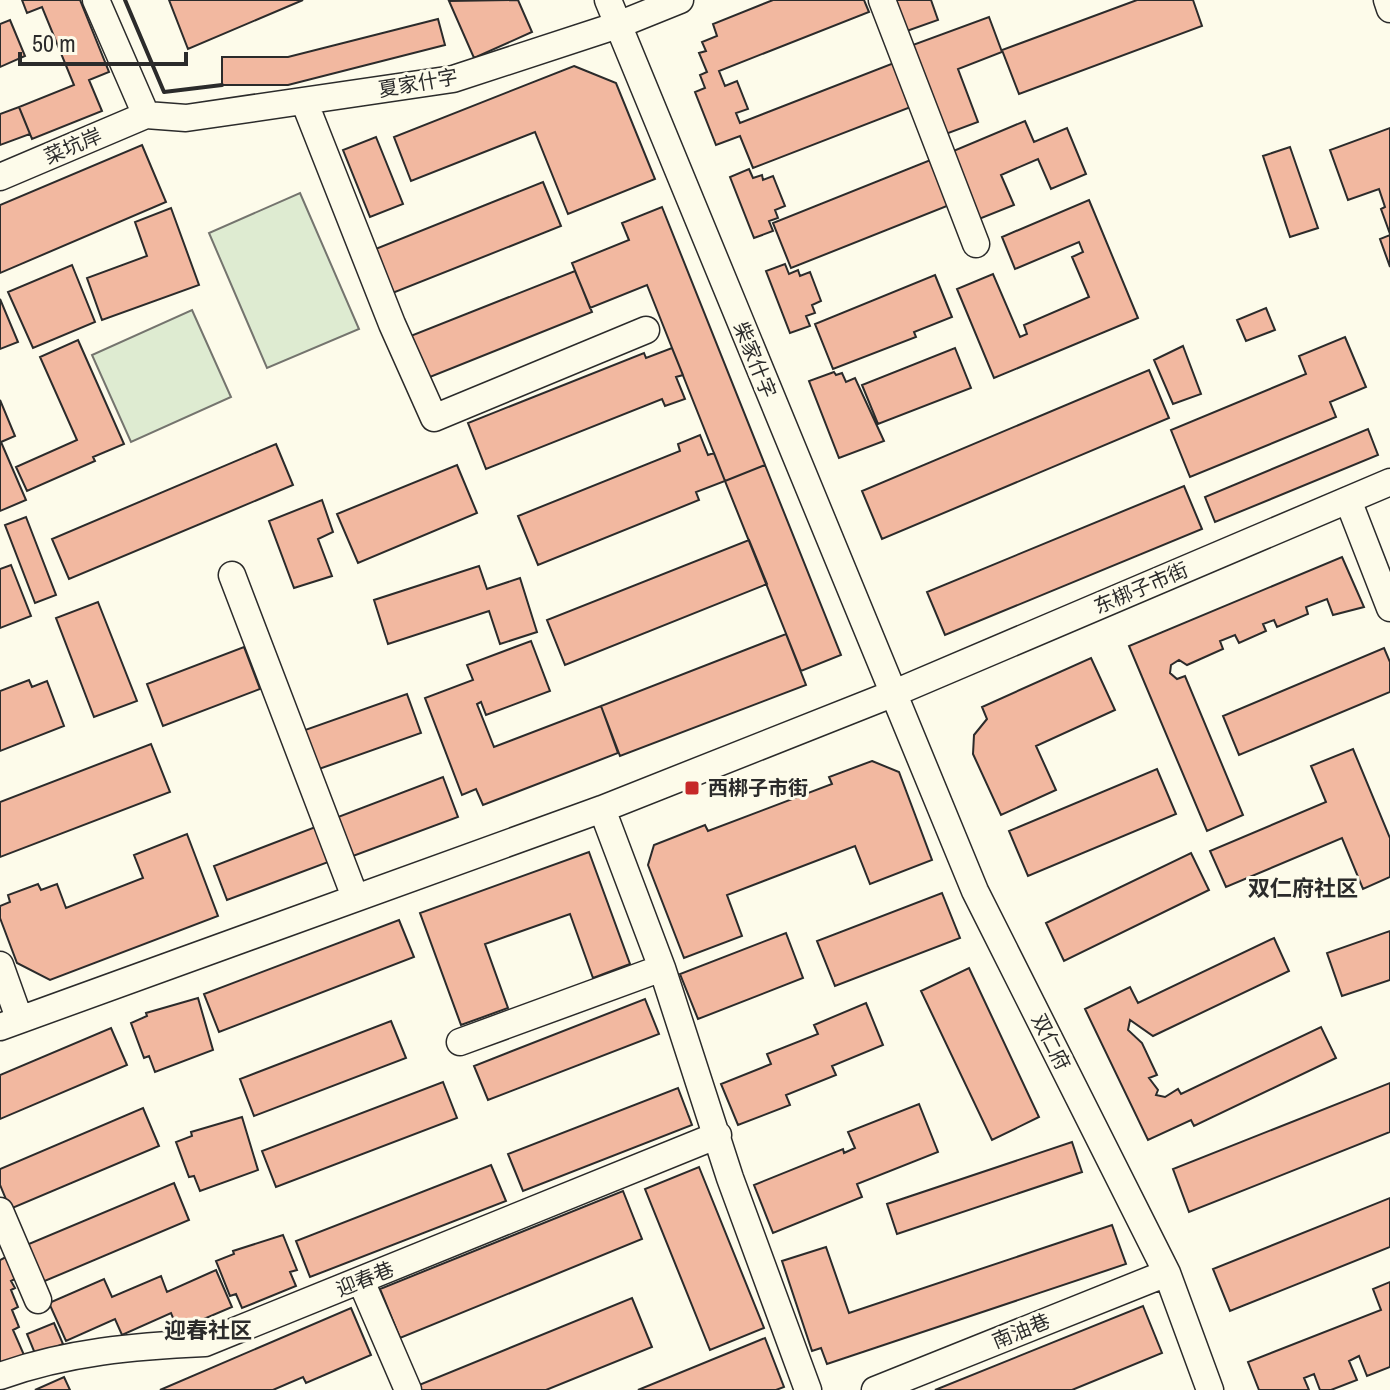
<svg xmlns="http://www.w3.org/2000/svg" width="1390" height="1390" viewBox="0 0 1390 1390" font-family="'Archivo Narrow','Noto Sans SC',sans-serif">
<style>
.green{fill:#deebd1;stroke:#74746e;stroke-width:2}
.building{fill:#f2b8a0;stroke:#2b2b2b;stroke-width:2}
.lines{fill:none;stroke-linecap:round;stroke-linejoin:round}
.minor-casing{stroke:#2b2b2b;stroke-width:29}
.minor{stroke:#fdfbea;stroke-width:26}
.wall{stroke:#2b2b2b;stroke-width:4}
.poi-dot{fill:#c62828;stroke:#fdfbea;stroke-width:3}
.labels{text-anchor:middle;stroke-width:6;stroke-linejoin:round;paint-order:stroke}
.street-label{font-size:20px;fill:#2b2b2b;stroke:#fdfbea}
.poi-label{font-size:20px;font-weight:bold;fill:#2b2b2b;stroke:#fdfbea;text-anchor:start}
.neighbourhood-label{font-size:22px;font-weight:bold;fill:#2b2b2b;stroke:#fdfbea}
</style>
<rect width="100%" height="100%" fill="#fdfbea"/>
<path class="green" d="M300,193L359,329L267,368L209,233Z
M192,310L231,397L131,442L92,355Z"/>
<path class="building" d="M22,0H80L109,72L89,80L102,111L32,139L19,107L74,85L42,7L27,13Z
M169,0H303L188,49Z
M518,0L532,32L474,58L449,1Z
M773,0H864L869,12L719,71L725,86L737,81L748,109L736,113L740,123L899,61L916,105L753,168L740,136L716,145L695,92L705,88L700,75L707,72L699,53L706,51L702,42L717,36L713,24Z
M892,0H931L938,20L904,32Z
M1137,0H1193L1202,26L1019,94L1002,50Z
M989,17L1002,52L958,69L978,122L943,135L910,46Z
M438,19L445,45L288,85H222V57H288Z
M10,20L25,56L0,67V24Z
M574,66L616,83L655,179L568,214L535,132L411,181L394,137Z
M19,107L30,134L0,145V114Z
M1025,121L1034,142L1067,128L1086,174L1051,189L1038,159L1001,175L1014,205L979,219L951,152Z
M1390,128V234L1381,209L1385,207L1379,189L1348,200L1330,150Z
M376,137L403,204L370,217L343,150Z
M142,145L166,202L0,273V205Z
M1290,147L1318,228L1290,237L1263,156Z
M933,159L952,204L791,268L773,223Z
M749,169L753,178L762,175L763,180L773,176L785,206L775,210L778,218L769,221L773,231L754,238L730,177Z
M543,182L561,226L390,294L373,250Z
M1089,200L1138,318L994,378L957,289L993,274L1020,337L1027,334L1024,325L1089,297L1072,257L1083,252L1079,242L1015,269L1002,237Z
M662,207L765,465L725,481L647,285L590,308L572,263L629,240L622,223Z
M171,208L199,285L102,320L87,278L147,256L135,222Z
M1390,235V267L1380,239Z
M785,264L789,274L798,270L800,276L810,272L821,301L812,305L815,313L806,316L810,326L790,333L766,271Z
M72,265L95,322L33,348L8,292Z
M575,271L592,312L425,379L408,337Z
M935,275L952,317L914,332L916,337L833,369L815,324Z
M0,299L18,342L0,349Z
M1266,308L1275,330L1246,341L1237,320Z
M1345,337L1366,387L1330,402L1336,417L1190,477L1171,430L1306,374L1299,356Z
M78,340L124,444L93,457L95,461L27,491L16,467L77,440L40,357Z
M1183,346L1201,394L1173,404L1154,360Z
M672,348L683,375L676,377L685,399L665,406L662,399L486,469L468,423L644,353L646,358Z
M955,348L971,388L878,424L862,385Z
M1149,370L1169,418L882,539L862,491Z
M834,372L836,375L842,373L846,382L855,378L884,441L839,458L809,381Z
M0,400L15,436L1,442L26,500L0,511Z
M1368,429L1378,455L1215,522L1205,497Z
M700,435L708,455L714,453L725,481L696,492L699,500L538,565L518,516L680,451L678,444Z
M276,444L293,485L69,579L52,539Z
M457,465L477,513L358,563L337,514Z
M765,465L841,655L801,671L725,481Z
M1184,486L1202,529L945,635L927,592Z
M322,500L333,532L318,539L332,576L294,588L269,521Z
M26,517L56,595L35,603L5,525Z
M749,540L767,584L565,665L547,620Z
M1342,557L1364,607L1333,615L1327,599L1306,607L1308,614L1277,627L1274,620L1263,624L1266,631L1239,643L1235,635L1220,641L1223,649L1187,665L1179,660L1171,665L1170,673L1177,679L1185,676L1243,815L1207,831L1129,646Z
M11,565L31,616L0,628V569Z
M479,566L487,589L520,578L537,632L500,644L489,611L388,644L374,600Z
M98,602L137,701L94,717L56,618Z
M786,634L806,685L620,756L601,706Z
M531,641L550,691L486,715L481,702L477,704L494,747L601,706L618,753L483,805L476,789L462,795L425,698L473,680L467,665Z
M244,647L260,689L163,726L147,684Z
M1384,648L1390,662V692L1239,755L1223,716Z
M1091,658L1115,710L1036,746L1056,790L1001,815L973,754L974,735L987,719L982,707Z
M29,680L32,687L47,681L64,726L0,751V691Z
M407,694L421,733L319,769L305,730Z
M151,744L170,792L0,857V802Z
M1353,749L1390,838V877L1363,889L1342,838L1226,887L1210,851L1326,802L1311,766Z
M872,761L899,772L932,860L870,884L855,846L727,895L742,936L684,958L648,865L654,845L705,825L708,831L832,784L829,777Z
M1157,769L1176,814L1028,876L1009,831Z
M443,777L458,817L353,856L338,817Z
M318,826L331,861L227,900L214,866Z
M187,834L218,916L50,980L17,963L0,918V906L10,902L8,895L38,884L41,890L57,884L66,908L143,878L134,855Z
M589,852L630,964L593,978L570,914L485,944L508,1008L461,1025L420,913Z
M1191,853L1209,890L1064,961L1046,923Z
M942,893L960,938L835,986L817,941Z
M399,920L414,957L219,1032L204,994Z
M1390,931V980L1342,996L1327,953Z
M786,933L803,978L698,1019L680,974Z
M1274,938L1289,971L1153,1036L1130,1020L1128,1030L1142,1043L1157,1075L1149,1078L1158,1090L1156,1095L1165,1097L1178,1089L1181,1094L1321,1027L1336,1058L1194,1126L1191,1120L1148,1140L1085,1009L1130,987L1138,1003Z
M969,968L1039,1117L992,1140L921,991Z
M198,998L213,1050L155,1072L149,1056L144,1058L131,1023L147,1016L146,1013Z
M645,999L659,1034L488,1100L474,1066Z
M866,1003L883,1045L832,1066L836,1075L786,1095L790,1105L738,1125L721,1084L771,1064L767,1054L818,1034L814,1025Z
M391,1021L406,1058L254,1116L240,1079Z
M111,1028L127,1065L0,1119V1075Z
M443,1082L457,1118L276,1187L262,1151Z
M1390,1083V1132L1189,1212L1173,1169Z
M678,1088L692,1125L523,1191L508,1154Z
M919,1104L938,1152L857,1184L862,1197L773,1233L754,1185L843,1149L844,1153L855,1148L848,1132Z
M143,1108L159,1146L10,1209L0,1185V1169Z
M242,1117L258,1170L200,1191L194,1176L189,1177L176,1142L192,1136L191,1132Z
M1072,1142L1082,1172L897,1234L887,1204Z
M491,1165L506,1201L310,1277L296,1241Z
M699,1167L764,1328L710,1350L645,1189Z
M174,1183L189,1220L40,1283L24,1246Z
M623,1191L642,1239L400,1338L380,1289Z
M1390,1198V1247L1230,1311L1213,1269Z
M1112,1225L1126,1264L827,1364L821,1348L812,1351L782,1261L826,1247L849,1313Z
M283,1235L297,1270L290,1272L296,1286L242,1308L236,1294L230,1296L216,1261L234,1254L233,1251Z
M6,1257L15,1279L11,1281L15,1288L11,1290L18,1307L12,1310L19,1327L13,1330L24,1355L0,1365V1260Z
M216,1270L232,1307L178,1330L171,1313L122,1335L115,1319L66,1341L49,1303L104,1279L112,1297L161,1276L167,1292Z
M1390,1282V1367L1367,1376L1359,1356L1349,1361L1357,1380L1331,1390H1320L1314,1374L1304,1378L1309,1390H1259L1248,1362L1381,1310L1373,1289Z
M632,1298L652,1347L546,1390H421L419,1385Z
M1143,1306L1162,1353L1072,1390H935Z
M351,1308L371,1355L306,1383L303,1377L273,1390H160Z
M54,1323L63,1344L36,1356L27,1334Z
M765,1338L784,1387L776,1390H638Z
M64,1377L70,1390H35Z"/>
<g class="lines">
<g class="minor-casing">
<path id="minor" d="M96,0L146,115
M608,0L975,891L1167,1273L1210,1390
M882,0L976,244
M1387,0L1390,9
M304,101L392,324L434,418L646,330
M0,177L146,115L186,118L453,79L618,25L680,0
M1348,500L1390,608
M232,575L355,897
M602,809L662,968L730,1178L808,1390
M0,965L19,1018
M0,1027L602,809L892,694L1390,482
M460,1042L662,968
M0,1211L38,1300
M361,1281L408,1390
M0,1376C67,1352 135,1346 205,1343L718,1135
M875,1390L1167,1273"/>
</g>
<use href="#minor" class="minor"/>
<path class="wall" d="M125,0L164,92L222,85"/>
</g>
<rect class="poi-dot" x="684" y="780" width="16" height="16" rx="4"/>
<g class="labels">
<g class="street-label">
<text transform="translate(418 83) rotate(-10)" y="7">夏家什字</text>
<text transform="translate(73 146) rotate(-23)" y="7">菜坑岸</text>
<text transform="translate(755 360) rotate(68)" y="7">柴家什字</text>
<text transform="translate(1141 588) rotate(-23)" y="7">东梆子市街</text>
<text transform="translate(1051 1042) rotate(63)" y="7">双仁府</text>
<text transform="translate(365 1279) rotate(-22)" y="7">迎春巷</text>
<text transform="translate(1021 1331) rotate(-22)" y="7">南油巷</text>
</g>
<g class="poi-label">
<text x="708" y="795">西梆子市街</text>
</g>
<g class="neighbourhood-label">
<text x="1303" y="896">双仁府社区</text>
<text x="208" y="1338">迎春社区</text>
</g>
</g>
<path d="M20 52v12h166v-12" fill="none" stroke="#2b2b2b" stroke-width="4"/>
<text x="32" y="52" font-size="24" fill="#2b2b2b" stroke="#fdfbea" stroke-width="6" paint-order="stroke">50 m</text>
</svg>
